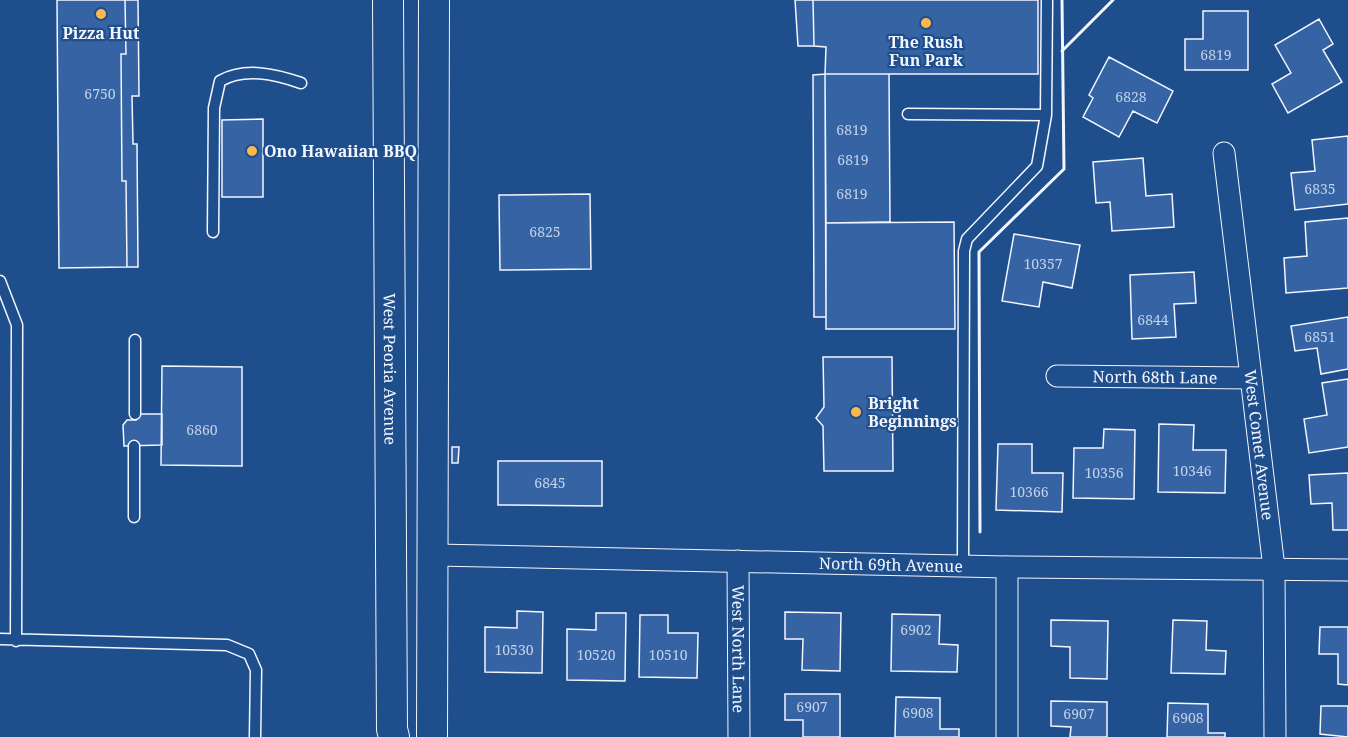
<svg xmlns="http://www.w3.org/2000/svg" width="1348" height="737" viewBox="0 0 1348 737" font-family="'Noto Serif',serif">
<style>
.building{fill:#3563a3;stroke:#f2f6ff;stroke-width:1.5}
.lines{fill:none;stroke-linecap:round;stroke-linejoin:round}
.service-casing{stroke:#f2f6ff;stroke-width:13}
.minor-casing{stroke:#f2f6ff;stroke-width:23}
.secondary-casing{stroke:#f2f6ff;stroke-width:32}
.service{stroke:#1f4e8c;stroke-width:10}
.minor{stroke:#1f4e8c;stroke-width:21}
.secondary{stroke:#1f4e8c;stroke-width:30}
.wall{stroke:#f2f6ff;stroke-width:3}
.poi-dot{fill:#ffb74d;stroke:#1f4e8c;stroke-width:2}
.labels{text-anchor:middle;stroke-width:4.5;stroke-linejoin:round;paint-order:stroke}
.number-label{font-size:14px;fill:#c3d1e8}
.poi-label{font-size:16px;font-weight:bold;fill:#f2f6ff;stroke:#1f4e8c}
.street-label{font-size:16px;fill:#f2f6ff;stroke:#1f4e8c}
</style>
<rect width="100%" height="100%" fill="#1f4e8c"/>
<path class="building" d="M57,0H125L126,54H121L122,181H126L127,267L59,268Z
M125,0H138L139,96H132L133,144H137L138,267H127L126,181H122L121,54H126Z
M795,0H813L814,46H798Z
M813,0H1038V74H825L826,47L814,46Z
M1203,11H1248V70H1185V39H1203Z
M1319,19L1333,44L1323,50L1342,82L1288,113L1272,84L1291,73L1275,45Z
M1109,57L1173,91L1157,123L1133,111L1119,137L1083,117L1093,98L1089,95Z
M825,74L826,317H814L813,75Z
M825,74H889L890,222L826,223Z
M263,119V197H222V120Z
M1348,136V204L1295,210L1291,173L1315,171L1312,140Z
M1143,158L1146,196L1172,194L1174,227L1112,231L1110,202L1096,203L1093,162Z
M590,194L591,269L500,270L499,195Z
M1348,218V288L1286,293L1284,258L1307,256L1305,222Z
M954,222L955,329H826V223Z
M1014,234L1080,245L1072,288L1043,282L1039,307L1002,301Z
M1194,272L1196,303L1174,304L1176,337L1132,339L1130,275Z
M1348,317V369L1321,374L1317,348L1295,351L1291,326Z
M823,357H892L893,471H824L823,426L816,418L824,407Z
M162,366L242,367V466L161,465Z
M1348,379V447L1309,453L1304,419L1327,415L1322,383Z
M141,414H162V445L124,446L123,425L127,420H136Z
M1159,424L1194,425L1193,450H1226L1225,493L1158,492Z
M1104,429L1135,430L1134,499L1073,498L1074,448H1103Z
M998,444H1032V473H1063L1062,512L996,510Z
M452,447H459L458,463H452Z
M498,461H602V506L498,505Z
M1348,473V530H1333L1332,503L1311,504L1309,475Z
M517,611L543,612L542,673L485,672V627L517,628Z
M785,612L841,613L840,671L802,670L803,639H785Z
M596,613H626L625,681L567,680V629L596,630Z
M892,614L940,615L939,644L958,645L957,672L891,671Z
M640,615H668V633H698L697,678L639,677Z
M1051,620L1108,621L1107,679L1070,678V647L1051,646Z
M1173,620L1207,621L1206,650L1226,651L1225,674L1171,673Z
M1320,627H1348V685L1338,684V654H1319Z
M785,694H840V737H803V720H785Z
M896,697L940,698V729H959V737H895Z
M1051,701L1107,702V737H1070L1071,727L1051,726Z
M1168,703L1208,704V733H1225V737H1167Z
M1321,706H1348V737L1320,734Z"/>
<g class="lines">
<g class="service-casing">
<path id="service" d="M908,114L1046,115
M213,232L214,108L220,81C245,67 275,74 301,83
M0,281L17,325L16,641
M135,414V340
M134,517V446
M963,565L964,251L967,239L1037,166L1046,115L1047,0
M0,639L227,645L249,654L256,670L255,737"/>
</g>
<g class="minor-casing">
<g id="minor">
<path id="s1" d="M1224,153L1274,568L1275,737"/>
<path id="s2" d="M1057,376L1251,378"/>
<path id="s3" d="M435,555L1007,567L1348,570"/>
<path id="s4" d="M738,561L739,737"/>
<path d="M1007,567V737"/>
</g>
</g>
<g class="secondary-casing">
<g id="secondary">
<path id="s5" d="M388,0L392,729L394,737"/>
<path d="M432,737L434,0"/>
</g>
</g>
<use href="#service" class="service"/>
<use href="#minor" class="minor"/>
<use href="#secondary" class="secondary"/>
<path class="wall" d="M1062,51L1113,0
M980,532L979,252L1064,169L1062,0"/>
</g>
<g class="poi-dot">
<circle cx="101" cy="14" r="6"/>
<circle cx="926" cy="23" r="6"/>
<circle cx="252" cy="151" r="6"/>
<circle cx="856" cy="412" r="6"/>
</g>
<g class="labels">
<g class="number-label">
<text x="1216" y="60">6819</text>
<text x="100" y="99">6750</text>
<text x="1131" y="102">6828</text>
<text x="852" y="135">6819</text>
<text x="853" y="165">6819</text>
<text x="1320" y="194">6835</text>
<text x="852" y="199">6819</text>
<text x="545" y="237">6825</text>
<text x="1043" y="269">10357</text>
<text x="1153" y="325">6844</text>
<text x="1320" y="342">6851</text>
<text x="202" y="435">6860</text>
<text x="1192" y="476">10346</text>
<text x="1104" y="478">10356</text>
<text x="550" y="488">6845</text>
<text x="1029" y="497">10366</text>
<text x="916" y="635">6902</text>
<text x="514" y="655">10530</text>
<text x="596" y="660">10520</text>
<text x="668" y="660">10510</text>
<text x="812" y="712">6907</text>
<text x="918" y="718">6908</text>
<text x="1079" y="719">6907</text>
<text x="1188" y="723">6908</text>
</g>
<g class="poi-label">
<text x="101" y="39">Pizza Hut</text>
<text x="926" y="48">The Rush<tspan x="926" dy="18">Fun Park</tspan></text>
<text x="264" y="157" text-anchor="start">Ono Hawaiian BBQ</text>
<text x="868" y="409" text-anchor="start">Bright<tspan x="868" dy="18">Beginnings</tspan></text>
</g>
<g class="street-label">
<text dy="6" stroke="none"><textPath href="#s5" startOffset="369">West Peoria Avenue</textPath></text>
<text dy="6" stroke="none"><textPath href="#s2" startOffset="98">North 68th Lane</textPath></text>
<text dy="6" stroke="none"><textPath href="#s1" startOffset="294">West Comet Avenue</textPath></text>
<text dy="6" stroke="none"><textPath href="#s3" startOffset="456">North 69th Avenue</textPath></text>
<text dy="6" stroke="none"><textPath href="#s4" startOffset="88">West North Lane</textPath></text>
</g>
</g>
</svg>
